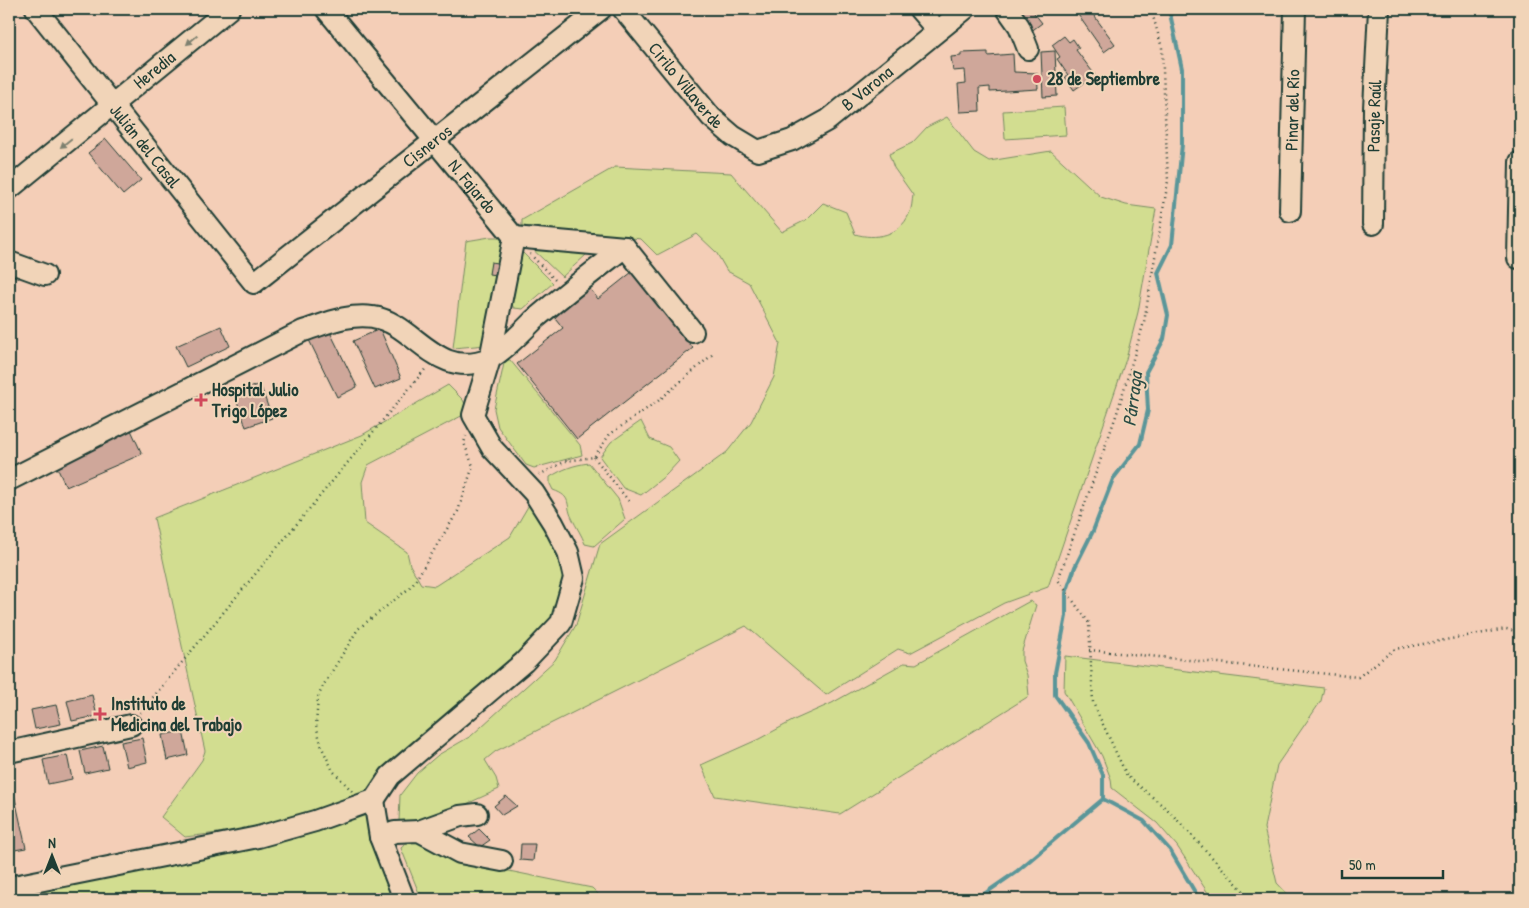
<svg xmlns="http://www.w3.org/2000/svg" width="1529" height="908" viewBox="0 0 1529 908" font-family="'Patrick Hand',sans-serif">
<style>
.green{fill:#d2dd90;stroke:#788d62}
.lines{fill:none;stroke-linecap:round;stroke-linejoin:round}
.stream{stroke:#5a9699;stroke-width:4}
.building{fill:#cfa79a;stroke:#1f3d34}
.minor-casing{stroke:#1f3d34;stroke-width:24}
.path{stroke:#1f3d34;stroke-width:2.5;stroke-dasharray:1 4;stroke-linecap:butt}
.minor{stroke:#f1d4b8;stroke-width:20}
.oneway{fill:#7d816f}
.poi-dot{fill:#d1495b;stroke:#f1d4b8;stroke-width:2}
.labels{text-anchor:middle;stroke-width:4;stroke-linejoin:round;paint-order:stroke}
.street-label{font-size:18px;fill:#1f3d34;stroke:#f1d4b8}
.poi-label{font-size:18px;font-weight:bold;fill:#1f3d34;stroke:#f1d4b8;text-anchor:start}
.water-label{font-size:19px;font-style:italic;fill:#294c45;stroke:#f1d4b8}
</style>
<rect width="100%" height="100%" fill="#f4ceb7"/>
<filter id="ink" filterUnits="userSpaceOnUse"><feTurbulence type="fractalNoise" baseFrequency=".02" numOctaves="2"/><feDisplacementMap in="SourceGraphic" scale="10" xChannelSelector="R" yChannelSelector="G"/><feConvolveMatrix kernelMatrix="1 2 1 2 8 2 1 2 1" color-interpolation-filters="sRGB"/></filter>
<g filter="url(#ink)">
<path class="green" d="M1064,107L1066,135L1005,139L1003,111Z
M947,117L974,152L989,161L1051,151L1101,197L1126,205L1156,209L1138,312L1126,359L1048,587L1004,603L910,653L898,649L826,695L746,626L496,751L485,760L496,778L499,789C467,804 435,820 399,822L400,795L417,773L438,755L471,736L555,660L576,625L600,544L727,452L751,422L774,377L780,343L749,283L727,271L716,252L697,234L657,255L641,239L522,226V220L615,167L731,173L782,232L806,220L823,203L846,212L855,234C875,240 900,236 909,214C912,209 912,201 913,195L894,168L889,154L912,143L927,127Z
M490,237H501L504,242L486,345L453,348L466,241Z
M527,244L585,252L586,255L562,277Z
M517,247L553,283L523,309L514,308L510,302Z
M505,359L510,360L580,445L582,455L534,468L526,465L520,457L498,427L494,409Z
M448,385L463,400L469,412L368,465L362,482L365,523L407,552L410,565L421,584L435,586L510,537L530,503L543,517L563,576L561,601L550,623L523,654L375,788C325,820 244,830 185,837L161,817L202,760L205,751L154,518L362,435Z
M641,421L650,439L669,447L679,461L666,475L641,495L623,488L600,457L611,442Z
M589,463L618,499L625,519L594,546L585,544C582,535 576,527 572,518C565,504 573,497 553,490L550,484V477C563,469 573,465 589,463Z
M1030,601L1036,605L1022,651V661L1027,675L1029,696L840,814L715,796L701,765L759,739L796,719L832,703L904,663L916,664Z
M1065,656L1324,688L1321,701L1277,765L1264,828L1277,883L1292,899H1212L1177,846L1157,823L1112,788L1111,779L1102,756L1064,691Z
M367,814L394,899H20V893L244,848Z
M412,838L455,860L592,888L603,899H448L419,893L401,848Z"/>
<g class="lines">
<path class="stream" d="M1103,799V775L1089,743L1055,695V673L1066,616V593L1075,567L1093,531L1113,479L1140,444L1148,410L1146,372L1164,339L1168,315L1158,273L1172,245L1182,144V69L1169,9
M1103,799L1144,821L1170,850L1199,899
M977,899L1016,872L1103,799"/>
</g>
<path class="building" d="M1012,9H1031L1042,23L1030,32Z
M1074,9H1089L1115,44L1104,52Z
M1064,36L1069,42L1073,39L1079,48L1076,50L1095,75L1074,90L1065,77L1068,75L1057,59L1060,57L1052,45Z
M1055,51L1057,96L1043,97L1041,52Z
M988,52V56L1013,54L1014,72L1037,73L1038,89L990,92V87L979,88L980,111L960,112L958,84L966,83L965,70L953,71L951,57L961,56V53Z
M106,139L141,180L123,195L88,153Z
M491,262L497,263L495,275L489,274Z
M632,272L693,348L577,439L517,364L563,328L552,314L588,286L598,299Z
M221,326L230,346L186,367L176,346Z
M380,329L401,378L375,389L353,341Z
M329,330L357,387L337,397L309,340Z
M260,384L272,418L246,427L234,393Z
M131,430L142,454L66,487L55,463Z
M92,695L97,716L72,721L67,701Z
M56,705L61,724L35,729L31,710Z
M183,731L188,755L167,760L162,735Z
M142,738L147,762L127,767L121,742Z
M103,746L108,768L85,773L80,751Z
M67,755L72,779L48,784L43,760Z
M10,776L26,848L9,851V777Z
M506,796L517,806L502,815L494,806Z
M479,829L490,840L480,847L469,837Z
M521,844H535L533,861L520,860Z"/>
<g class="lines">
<g class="minor-casing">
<g id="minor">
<path id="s1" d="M36,9L254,283L601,9"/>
<path id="s2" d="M326,9L514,237"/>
<path id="s3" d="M623,9L711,117L733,136L758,151L792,140L828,120L965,9"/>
<path d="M919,9L937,30"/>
<path d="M1007,9L1019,26L1028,49"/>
<path id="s4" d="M9,189L229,9"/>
<path id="s5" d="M1290,211L1295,9"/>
<path id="s6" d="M1373,224L1374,108L1379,9"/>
<path d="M514,237L625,247"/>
<path d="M1518,258L1520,162"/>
<path d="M9,262L45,275"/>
<path d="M9,480L303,331C325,324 349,313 373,317C415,323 436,381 489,359C501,354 525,329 535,319C564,294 594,271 625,247L693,332"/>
<path d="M9,752L131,725"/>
<path d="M374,800L380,837L404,899"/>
<path d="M419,831L460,816L477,814"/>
<path d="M380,837L395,832L419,831L460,853L502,861"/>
<path d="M9,887L258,837L315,821L374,800L390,776L524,662L561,623L574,578L568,552L553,523L534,493L492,448L473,415L490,359L514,237"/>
</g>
</g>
<path class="path" d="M1151,9L1162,48L1168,181L1144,322L1117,413L1058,580L1089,623L1093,703L1127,776L1168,810L1251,899
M530,254L556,281
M594,457L631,504
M539,475L566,461L594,457L610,434L658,401L713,354
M1089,650L1358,677L1395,649L1506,629L1520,632
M140,713L427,367
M352,791L333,771L322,748L316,725L318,697L323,686L358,629L412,586L458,511L473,466L464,443L466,436"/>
<use href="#minor" class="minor"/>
</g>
<defs><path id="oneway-solid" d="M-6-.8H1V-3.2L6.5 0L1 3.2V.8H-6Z" transform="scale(1.25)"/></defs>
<g class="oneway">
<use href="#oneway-solid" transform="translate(192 40) rotate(140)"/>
<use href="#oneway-solid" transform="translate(66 143) rotate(141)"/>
</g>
</g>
<g class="poi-dot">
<circle cx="1037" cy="79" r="5"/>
<path d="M198.5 392.5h5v5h5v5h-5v5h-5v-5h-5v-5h5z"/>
<path d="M97.5 706.5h5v5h5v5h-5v5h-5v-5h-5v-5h5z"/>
</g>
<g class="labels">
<g class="street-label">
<text dy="6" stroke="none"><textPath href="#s4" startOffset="188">Heredia</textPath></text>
<text dy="6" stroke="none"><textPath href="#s3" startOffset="99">Cirilo Villaverde</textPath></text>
<text dy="6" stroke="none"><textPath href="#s3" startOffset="325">B Varona</textPath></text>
<text dy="6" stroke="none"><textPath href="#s5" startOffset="101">Pinar del Río</textPath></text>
<text dy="6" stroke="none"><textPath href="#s6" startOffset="108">Pasaje Raúl</textPath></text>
<text dy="6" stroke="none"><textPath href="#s1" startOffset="571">Cisneros</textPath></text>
<text dy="6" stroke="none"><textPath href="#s1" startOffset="175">Julián del Casal</textPath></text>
<text dy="6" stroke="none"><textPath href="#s2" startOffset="230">N. Fajardo</textPath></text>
</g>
<g class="poi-label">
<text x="1047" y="85">28 de Septiembre</text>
<text x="212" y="396">Hospital Julio<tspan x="212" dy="21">Trigo López</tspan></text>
<text x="111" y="710">Instituto de<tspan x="111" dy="21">Medicina del Trabajo</tspan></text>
</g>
<g class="water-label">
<text transform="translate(1132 399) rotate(-83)" y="7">Párraga</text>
</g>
</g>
<rect width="1529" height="908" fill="none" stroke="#f1d4b8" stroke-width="30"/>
<rect x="15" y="15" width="1499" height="878" fill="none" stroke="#1f3d34" stroke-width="2" filter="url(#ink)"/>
<g transform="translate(52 856)" stroke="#f1d4b8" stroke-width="4" paint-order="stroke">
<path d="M0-4L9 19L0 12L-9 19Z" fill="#1f3d34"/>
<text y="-8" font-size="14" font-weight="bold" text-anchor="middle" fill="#1f3d34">N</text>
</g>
<path d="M1342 870v8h101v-8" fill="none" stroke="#1f3d34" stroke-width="2.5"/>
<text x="1349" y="870" font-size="15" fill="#1f3d34" stroke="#f1d4b8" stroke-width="4" paint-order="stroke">50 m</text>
</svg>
